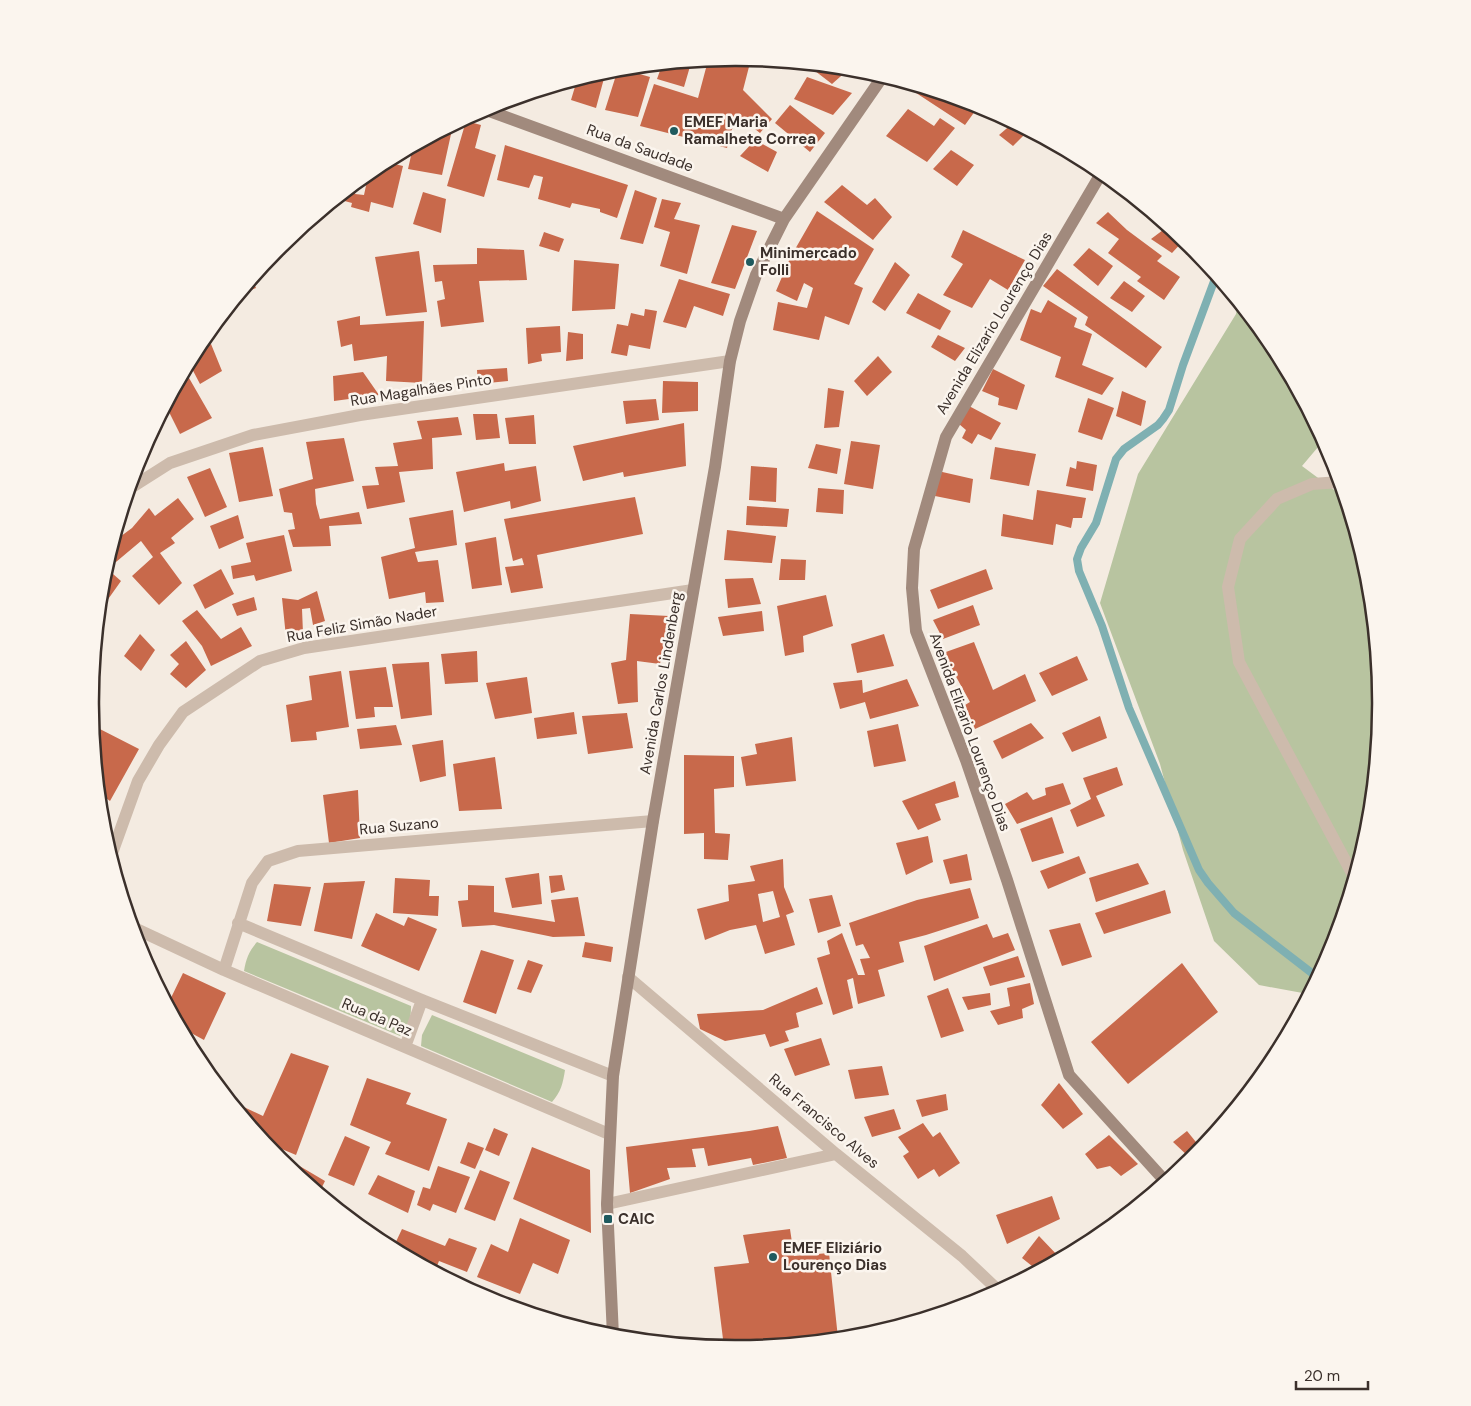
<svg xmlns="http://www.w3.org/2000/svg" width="1471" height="1406" viewBox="0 0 1471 1406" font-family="'DM Sans',sans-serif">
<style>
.green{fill:#b8c4a0}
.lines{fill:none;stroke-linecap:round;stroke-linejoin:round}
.stream{stroke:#7fb0b2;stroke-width:8}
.building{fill:#c8694b;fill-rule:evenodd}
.lane{stroke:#cdbbac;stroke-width:12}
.street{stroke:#cdbbac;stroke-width:12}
.secondary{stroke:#a18a7d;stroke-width:12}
.poi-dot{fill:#1f5a5e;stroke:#fbf5ee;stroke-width:2}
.labels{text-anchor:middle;stroke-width:5;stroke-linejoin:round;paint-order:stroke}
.poi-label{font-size:15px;font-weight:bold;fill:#3b302b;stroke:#fbf5ee;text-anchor:start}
.street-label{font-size:15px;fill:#3b302b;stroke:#fbf5ee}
.rim{fill:none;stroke:#3b302b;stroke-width:2.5}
</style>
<rect width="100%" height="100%" fill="#f4ebe1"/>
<path class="green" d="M1238,303L1272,345L1324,440L1302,466L1345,498L1369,577L1381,703L1369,829L1332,950L1308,994L1259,985L1214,941L1183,850L1160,764L1100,603L1138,474L1236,314Z
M257,942L411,1006C411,1020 409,1027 400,1036L244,971C246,959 249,951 257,942Z
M432,1015L565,1070C563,1083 561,1092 552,1102L421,1046L422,1035Z"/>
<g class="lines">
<path class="stream" d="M1216,276L1183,365L1169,410L1163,419L1158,425L1124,449L1116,459L1096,523L1081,548L1077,559L1079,571L1102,626L1129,708L1199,870L1208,883L1234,913L1317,977"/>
</g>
<path class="building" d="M736,58L751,59L743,90L772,119L760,133L736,114L727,148L640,126L654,84L698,98L706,68L691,63L684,87L657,79L662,65Z
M806,64L821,66L849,69L832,84Z
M618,69H622L650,77L638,117L605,110Z
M606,71L596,108L571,100L577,80Z
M807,77L852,93L833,115L794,99Z
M910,84L975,104L978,107L965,125L907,87Z
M790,105L825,133L810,152L775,123Z
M908,109L934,126L940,118L955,128L927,162L886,136Z
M466,121L481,125L475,148L496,155L484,197L447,186Z
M1013,123L1028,131L1013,146L999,135Z
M453,125L442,175L408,169L413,147Z
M755,140L777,152L768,172L740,156Z
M505,145L628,185L617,218L600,212V209L572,203L570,208L538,199L543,177L534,175L529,188L497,180Z
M951,150L974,165L957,186L933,169Z
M386,162L403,166L393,208L371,202L369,212L351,207L352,203L337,199L358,182L355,194L364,195L367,181L361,179L377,166Z
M842,185L867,205L875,198L892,217L873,240L824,202Z
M635,190L657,198L643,244L620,239Z
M423,192L446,199L441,233L413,224Z
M1133,198L1184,240L1172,253L1151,239L1163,230L1130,200Z
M662,199L681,203L674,219L700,225L687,274L660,266L670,232L654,227Z
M817,211L874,249L854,284L863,288L849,325L825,316L819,340L773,330L778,302L807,308L813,288L804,283L797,301L776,291L790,258Z
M1108,212L1127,230L1162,256L1157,261L1180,277L1164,300L1137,281L1141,277L1108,253L1119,239L1096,223Z
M732,225L757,231L735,289L711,283Z
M963,230L1025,260L1008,290L990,279L972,308L943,295L963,264L951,257Z
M544,232L564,239L559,252L539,246Z
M477,248L524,250L527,280L479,281L484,322L441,327L437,301L445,299L442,281L435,282L433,265L477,264Z
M1089,248L1113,266L1098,286L1073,265Z
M419,251L427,312L386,316L375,257Z
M574,260L619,264L615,309L572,311Z
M895,262L910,275L885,311L872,302Z
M1057,269L1162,347L1146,368L1085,325L1088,317L1043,286Z
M252,279L256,288L241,294L252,280Z
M679,279L730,294L723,316L694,306L686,328L663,322Z
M1124,281L1145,296L1132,312L1110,298Z
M918,293L951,311L940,330L906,313Z
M1048,300L1077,318L1074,327L1092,334L1082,365L1114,378L1102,395L1055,377L1061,357L1020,340L1031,309L1041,313Z
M645,309L657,311L650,349L629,345L627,356L611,353L617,324L628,326L631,313L644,316Z
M360,316V325L424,321L422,383L386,381L387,356L354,361L352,344L341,347L337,321Z
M560,326L561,352L541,354L542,361L528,364L526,328Z
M568,332L583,334V359L566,361Z
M938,335L965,348L955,361L931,347Z
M211,344L222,371L200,384L189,363L195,351Z
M878,356L892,372L867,396L854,381Z
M507,368L508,381L478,384L477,370Z
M993,369L1025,385L1017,410L998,405L999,398L982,391Z
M185,371L212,418L180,434L168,410L161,414Z
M363,372L379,395L334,401L333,376Z
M663,381L698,382V411L662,413Z
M828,388L844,391L839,427L824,428Z
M1122,391L1146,401L1141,426L1116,416Z
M1088,398L1114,408L1102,440L1078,432Z
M656,399L659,420L626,424L623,401Z
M969,406L1001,423L991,440L978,434L972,444L962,438L966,430L959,424Z
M473,414H497L500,438L476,440Z
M534,415L536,444H509L505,418Z
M458,417L462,435L432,438L433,469L399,472L405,502L367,509L362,486L379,485L375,467L398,466L393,443L422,439L417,421Z
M684,423L686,466L624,477L623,472L583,481L573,446Z
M344,438L354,481L315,489L316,504L320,519L359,512L362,524L329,526L331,546L293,547L288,530L295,529L292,513L284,512L279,489L313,479L306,442Z
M851,441L880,445L873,489L844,484Z
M816,444L841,449L837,474L808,468Z
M263,447L273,496L239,502L229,453Z
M995,447L1036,454L1029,486L990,479Z
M1077,461L1097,465L1093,491L1066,486L1070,467L1076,469Z
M504,463L505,471L536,466L541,501L511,509L510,501L464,512L456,472Z
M751,466L777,468L776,502L749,500Z
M210,468L227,507L205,517L187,477Z
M938,471L973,479L970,503L935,496Z
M818,488L844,490L843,514L816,512Z
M1037,490L1086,498L1082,518H1073L1071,528L1056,524L1053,545L1001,536L1003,514L1033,520Z
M635,497L643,534L537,555L543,588L511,593L505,567L524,565L522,558L513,561L504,519Z
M178,498L194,519L171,538L175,543L160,553L182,583L159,605L132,576L153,557L141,541L116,562L109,555L113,542L132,528L149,508L155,516Z
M747,506L789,509L787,527L746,525Z
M453,510L457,545L415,552L418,562L438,560L444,602L426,603L425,592L389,599L381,557L415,548L409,518Z
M238,515L244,538L219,549L210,526Z
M727,530L776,536L772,563L724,560Z
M284,535L292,571L256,581L254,575L233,579L231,566L251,562L246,543Z
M496,537L502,585L472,589L465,543Z
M781,559L806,560L805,580H779Z
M105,567L121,581L99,612L102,577Z
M221,569L234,594L205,609L193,585Z
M986,569L993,589L938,609L930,590Z
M753,578L761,604L728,608L725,579Z
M317,591L325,621L313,625L310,608L302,609L303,633L286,637L282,598L298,600Z
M826,595L833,626L803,636L804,652L785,656L777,606Z
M254,597L257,610L237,616L232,604Z
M973,605L980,625L943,639L933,620Z
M197,610L221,639L241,627L252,646L211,666L202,646L182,621Z
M762,611L764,631L723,636L718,617Z
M630,614L669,616L660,664L637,661L638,702L618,704L611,663L626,660Z
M140,634L155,650L141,671L124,656Z
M884,634L894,666L857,673L851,644Z
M186,641L206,670L186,688L170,674L179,664L170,655Z
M974,642L993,690L1025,674L1036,701L975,729L965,705L970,702L943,653Z
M477,651L478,682L445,684L441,654Z
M1077,656L1088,680L1052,696L1039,673Z
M429,662L432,715L401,719L392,664Z
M386,667L393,707H374L375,717L356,719L349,671Z
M341,671L349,727L316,732L317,740L291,742L286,705L312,700L309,676Z
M527,677L532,713L495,719L486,683Z
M907,679L919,706L870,719L865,702L840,709L833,683L862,680L863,693Z
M574,712L577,734L537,739L534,718Z
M627,713L633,748L588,754L582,716Z
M1100,716L1107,738L1072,752L1062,733Z
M1031,723L1044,738L1002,759L993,741Z
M898,724L906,761L874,767L867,731Z
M92,725L139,749L110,801L99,793Z
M396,725L402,745L360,749L357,729Z
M792,737L796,781L746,786L741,757L757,754L755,744Z
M443,740L446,776L420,782L412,745Z
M684,755L734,756V787L714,789L715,833L730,834L728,860L704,859V833L684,834Z
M495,757L502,809L459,811L453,764Z
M1117,767L1123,785L1096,796L1105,816L1077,827L1070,810L1091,799L1083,778Z
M955,781L959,797L935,804L941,820L918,830L902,801Z
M1063,783L1071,804L1017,824L1005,804L1027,792L1033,800L1046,795L1045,788Z
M358,790L360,838L329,843L323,795Z
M1052,817L1064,853L1032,862L1020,829Z
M928,836L933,862L906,875L896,843Z
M967,854L972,880L950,884L943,860Z
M1079,856L1086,873L1048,889L1040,871Z
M783,859L784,887L794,912L786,915L795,945L765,954L756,925L730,930L705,940L697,909L729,901L728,885L755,881L750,866ZM773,891L780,917L763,922L758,894Z
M1138,863L1149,884L1096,902L1089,878Z
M539,873L542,904L512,908L505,878Z
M562,875L565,890L551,893L549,876Z
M395,878L430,880L429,896H439L438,916L393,913Z
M365,881L352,939L314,931L324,883Z
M274,884L311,887L301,926L267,921Z
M468,885L494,886V912L555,922L551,900L578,897L585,936L553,937L494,925L462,927L458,901L468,900Z
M970,888L979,918L926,935L899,942L904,962L878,970L885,996L858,1004L853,978L847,980L853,1008L833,1015L817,958L830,954L827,941L842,933L858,975H865L860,959L870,958L863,944L856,946L849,923L917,900Z
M1165,890L1171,913L1104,934L1095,913Z
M832,895L841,926L818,933L809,899Z
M376,913L404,926L408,917L437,929L419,971L361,946Z
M1080,923L1092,957L1062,966L1049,930Z
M987,924L993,938L1008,933L1015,950L934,981L924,946Z
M585,942L613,947L611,962L582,957Z
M481,950L514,960L496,1014L463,1002Z
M1018,956L1025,977L990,986L983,967Z
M528,960L543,965L531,993L517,989Z
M1182,963L1218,1012L1128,1084L1091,1042Z
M183,973L226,993L204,1040L180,1027L168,1004Z
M1030,983L1034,1004L1022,1009L1023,1018L998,1025L990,1011L1010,1006L1007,988Z
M817,987L823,1004L796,1013L799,1027L785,1031L789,1041L770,1047L765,1034L725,1041L700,1029L697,1014L763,1010Z
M948,988L964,1031L941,1038L927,996Z
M990,993L991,1005L968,1010L962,997Z
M821,1038L830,1065L795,1076L784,1049Z
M291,1053L329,1066L296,1155L265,1142L231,1101L263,1116Z
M882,1066L889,1095L855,1099L848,1070Z
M367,1078L411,1093L406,1104L447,1119L429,1171L385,1154L391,1142L350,1125Z
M1059,1083L1083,1114L1063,1129L1041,1105Z
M946,1094L948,1110L922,1117L916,1100Z
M894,1109L901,1129L872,1137L864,1117Z
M923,1123L933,1137L940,1132L960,1163L939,1177L934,1169L918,1179L903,1156L909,1152L898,1137Z
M778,1126L787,1158L753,1165L751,1158L708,1166L704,1148L692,1149L696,1167L667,1168L670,1179L630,1193L626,1147L749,1131Z
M494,1128L508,1134L499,1156L485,1150Z
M1187,1131L1200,1147L1190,1158L1173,1142Z
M1109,1135L1138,1164L1121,1176L1110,1166L1097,1169L1085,1154Z
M345,1136L370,1147L354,1186L328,1175Z
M468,1142L484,1148L475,1169L460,1163Z
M532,1147L590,1170L591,1233L513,1199Z
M286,1158L325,1181L319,1193L283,1163Z
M438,1166L470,1177L456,1213L433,1204L430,1211L417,1205L423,1187L430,1189Z
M480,1170L510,1182L495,1221L464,1209Z
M378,1175L415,1191L408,1213L368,1194Z
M1052,1196L1060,1219L1007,1244L996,1215Z
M520,1218L570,1240L558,1274L533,1263L520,1294L477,1277L491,1244L508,1252Z
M402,1229L445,1246L449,1238L477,1248L467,1272L439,1261L435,1271L393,1248Z
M790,1229L794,1256L829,1253L838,1338L735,1348L724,1347L714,1267L749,1263L743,1235Z
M1039,1236L1060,1258L1037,1270L1022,1258Z"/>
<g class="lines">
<path class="lane" d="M1340,482L1312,484L1277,499L1240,539L1228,587L1239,662L1354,877"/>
<path class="street" d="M129,489L170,463L253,435L360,415L730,361
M111,856L138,781L159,745L183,712L260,661L304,648L693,590
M238,923L422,1000L613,1076
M132,927L224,970L609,1134
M224,970L252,883L268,861L298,851L653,821
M628,977L836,1154L962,1256L999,1291
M405,1047L422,1000
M607,1204L836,1154"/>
<path class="secondary" d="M484,109L784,219
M1102,172L946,437L914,549L912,588L916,631L966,760L1007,880L1069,1075L1165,1181
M613,1336L607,1204L613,1076L653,821L715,467L730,361L740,321L756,275L784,219L883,76"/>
</g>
<g class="poi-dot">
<circle cx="674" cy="131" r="5"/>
<circle cx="750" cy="262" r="5"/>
<rect x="603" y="1214" width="10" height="10" rx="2.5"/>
<circle cx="773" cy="1257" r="5"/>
</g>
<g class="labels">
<g class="poi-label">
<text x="684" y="127">EMEF Maria<tspan x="684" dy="17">Ramalhete Correa</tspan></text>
<text x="760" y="258">Minimercado<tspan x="760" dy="17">Folli</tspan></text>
<text x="618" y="1224">CAIC</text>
<text x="783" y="1253">EMEF Eliziário<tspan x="783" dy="17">Lourenço Dias</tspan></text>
</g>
<g class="street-label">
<text transform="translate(640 148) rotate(20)" y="5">Rua da Saudade</text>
<text transform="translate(994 323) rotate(-59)" y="5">Avenida Elizario Lourenço Dias</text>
<text transform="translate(421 390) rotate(-9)" y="5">Rua Magalhães Pinto</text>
<text transform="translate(362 624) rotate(-10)" y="5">Rua Feliz Simão Nader</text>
<text transform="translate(661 683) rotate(-80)" y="5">Avenida Carlos Lindenberg</text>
<text transform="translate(970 732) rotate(70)" y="5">Avenida Elizario Lourenço Dias</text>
<text transform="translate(399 826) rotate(-5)" y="5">Rua Suzano</text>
<text transform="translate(377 1017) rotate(23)" y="5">Rua da Paz</text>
<text transform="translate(824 1121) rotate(40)" y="5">Rua Francisco Alves</text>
</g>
</g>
<path d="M0 0H1471V1406H0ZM735 66H736A636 636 0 0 1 1372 702V704A636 636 0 0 1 736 1340H735A636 636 0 0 1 99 704V702A636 636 0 0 1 735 66Z" fill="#fbf5ee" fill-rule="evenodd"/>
<path class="rim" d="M735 66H736A636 636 0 0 1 1372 702V704A636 636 0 0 1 736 1340H735A636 636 0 0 1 99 704V702A636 636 0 0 1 735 66Z"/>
<path d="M1296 1381v8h72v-8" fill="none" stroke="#3b302b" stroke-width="2.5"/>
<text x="1304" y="1381" font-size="15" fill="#3b302b" stroke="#fbf5ee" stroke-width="4" paint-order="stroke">20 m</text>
</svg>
